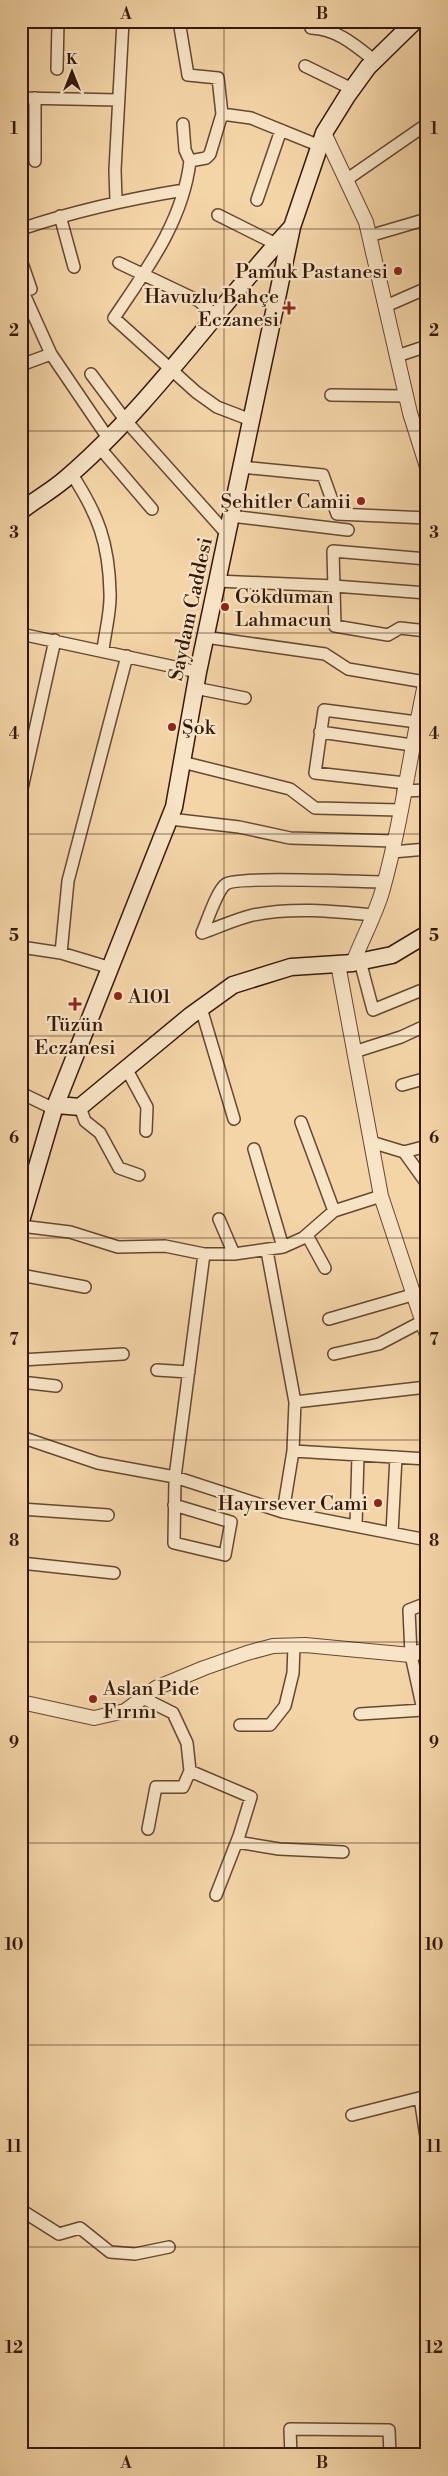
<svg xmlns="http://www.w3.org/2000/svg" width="448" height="2476" viewBox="0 0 448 2476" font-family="'Libre Bodoni',serif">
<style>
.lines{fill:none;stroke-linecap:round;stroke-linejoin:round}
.minor-casing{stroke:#654732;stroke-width:14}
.tertiary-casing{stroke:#654732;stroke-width:16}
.secondary-casing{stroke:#35180b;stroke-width:19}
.minor{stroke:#f8e4c6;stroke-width:11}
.tertiary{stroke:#f8e4c6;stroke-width:14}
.secondary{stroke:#f8e4c6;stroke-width:16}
.grid{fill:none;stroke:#35180b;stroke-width:1;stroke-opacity:0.55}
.poi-dot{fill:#8f2418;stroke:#f8e4c6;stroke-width:2}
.labels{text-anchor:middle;stroke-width:4.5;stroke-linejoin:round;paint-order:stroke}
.poi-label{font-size:20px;fill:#35180b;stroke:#f8e4c6;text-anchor:end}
.street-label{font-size:20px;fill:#35180b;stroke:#f8e4c6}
.neatline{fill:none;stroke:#35180b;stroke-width:2}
.grid-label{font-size:16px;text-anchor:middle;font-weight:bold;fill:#35180b}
</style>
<rect width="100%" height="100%" fill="#f4d5a8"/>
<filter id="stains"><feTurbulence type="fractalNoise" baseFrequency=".004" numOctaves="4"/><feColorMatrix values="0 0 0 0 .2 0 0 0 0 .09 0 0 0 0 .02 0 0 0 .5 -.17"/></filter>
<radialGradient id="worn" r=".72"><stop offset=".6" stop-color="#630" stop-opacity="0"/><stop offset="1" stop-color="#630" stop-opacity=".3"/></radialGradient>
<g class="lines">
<g class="minor-casing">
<path id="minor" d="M179,21L188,75L218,78L222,114
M311,28C337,29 355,45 375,61
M305,66L352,89
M57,69L58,21
M21,98L119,100
M35,98V161
M183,124L185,150L190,161
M346,180L427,124
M257,200L281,130
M116,201L115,170L123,21
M218,215L276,244
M60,216L74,267
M21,229C75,211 128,199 184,190
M369,236L427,219
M21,260L31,289
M119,263L199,301L215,315
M24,294L51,354
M386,306L427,288
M397,356L427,346
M21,365L51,354L108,438
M91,374L126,421L227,534
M331,395L407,396
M251,420L217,407L196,392L114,318C147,269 183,221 190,161L206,158L210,154L222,114L251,118L320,146
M416,430L427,423
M99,447L152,509
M241,467L323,475L337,514L427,518
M71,473C98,514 109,543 110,593C111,611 105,632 103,650
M231,516L348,530
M427,559L333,551L335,626L388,635L400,628L427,631
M217,581L334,586L427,593
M21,634L198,672
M205,637L325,654L348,669L425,682
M195,688L245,698
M320,732L412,745
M182,762L290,789L315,808L400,810
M405,783L315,773L324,710L417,722
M403,791L427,790
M21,793L55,640
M170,819L239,827L290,838L395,841
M392,852L427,849
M202,933C207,922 217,890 226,884C237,876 362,882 384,882
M202,933C219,927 236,919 253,915C291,907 334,911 372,915
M21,947L61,953L111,968
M61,953L68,881L127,656
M360,961L373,1010L427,988
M201,1008L234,1119
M354,1052L401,1037L427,1025
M126,1068L147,1107L146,1131
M402,1085L427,1078
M21,1093L54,1109
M80,1107L85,1121L100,1133L119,1168L139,1175
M301,1122L334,1211
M371,1142L404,1152L427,1184
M254,1149L283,1247
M404,1152L427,1146
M219,1219L234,1254
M21,1226L70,1232L118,1247L165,1246L204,1254H234L283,1247L303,1238L334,1211L381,1196
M307,1235L325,1268
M267,1251L295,1402L293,1451L283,1512
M21,1275L85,1287
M329,1319L412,1295
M334,1354L379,1344L421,1322
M21,1360L123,1354
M157,1370L189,1372
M21,1382L56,1386
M295,1402L427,1387
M21,1437L98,1463L175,1477L283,1512L427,1540
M293,1451L427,1459
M174,1505L231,1522L225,1555L174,1543L175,1477L204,1254
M21,1509L108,1515
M356,1526L358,1455
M392,1533L396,1457
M21,1563L114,1573
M143,1698L173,1713L187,1743L190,1771L251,1797L239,1836L216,1895
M360,1714L423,1710L411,1655L409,1610L427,1603
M240,1725H270L285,1706L293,1673L294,1646
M148,1829L156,1787H183L190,1771
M237,1842L279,1849L343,1852
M420,2098L427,2143
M352,2115L427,2096
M21,2210L59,2234L80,2228L110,2252L135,2254L169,2247
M291,2455L290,2429L389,2430L390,2455"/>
</g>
<g class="tertiary-casing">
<path id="tertiary" d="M324,133L366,222L410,413L427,467
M353,963C362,939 375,916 382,892C402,822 411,746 427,675
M338,964L381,1196L427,1335
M21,1702L94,1718L125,1711L156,1688L204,1668L247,1653L273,1646L305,1645L411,1655L427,1649"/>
</g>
<g class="secondary-casing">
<path id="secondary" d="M21,511C35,500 51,491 64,480C150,407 216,309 292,227
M57,1105L80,1107L190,1016L233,985L291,967L353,963L392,955L427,934
M21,1221L54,1109L174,807L198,672L292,227L324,133L347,96L368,67L415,21"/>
</g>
<use href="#minor" class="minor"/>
<use href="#tertiary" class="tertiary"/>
<use href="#secondary" class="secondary"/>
</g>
<path class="grid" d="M224,21V2455M21,229H427M21,431H427M21,633H427M21,834H427M21,1036H427M21,1238H427M21,1440H427M21,1642H427M21,1843H427M21,2045H427M21,2247H427"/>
<g class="poi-dot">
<circle cx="398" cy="271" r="5"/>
<path d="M286.5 300.5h5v5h5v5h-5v5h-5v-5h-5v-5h5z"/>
<circle cx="361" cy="501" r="5"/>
<circle cx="225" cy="607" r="5"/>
<circle cx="172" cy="727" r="5"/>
<circle cx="118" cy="996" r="5"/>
<path d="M72.5 996.5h5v5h5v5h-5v5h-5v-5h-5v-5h5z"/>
<circle cx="378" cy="1503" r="5"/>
<circle cx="93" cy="1699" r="5"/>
</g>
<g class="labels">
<g class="poi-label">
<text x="388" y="278">Pamuk Pastanesi</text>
<text x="279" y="303">Havuzlu Bahçe<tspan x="279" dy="23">Eczanesi</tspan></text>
<text x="351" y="508">Şehitler Camii</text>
<text x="235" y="603" text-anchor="start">Gökduman<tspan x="235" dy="23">Lahmacun</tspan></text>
<text x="182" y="734" text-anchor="start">Şok</text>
<text x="128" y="1003" text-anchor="start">A101</text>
<text x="75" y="1031" text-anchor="middle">Tüzün<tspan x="75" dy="23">Eczanesi</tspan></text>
<text x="368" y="1510">Hayırsever Cami</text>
<text x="103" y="1695" text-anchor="start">Aslan Pide<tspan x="103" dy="23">Fırını</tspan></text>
</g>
<g class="street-label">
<text transform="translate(190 609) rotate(-78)" y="7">Saydam Caddesi</text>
</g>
</g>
<rect width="448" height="2476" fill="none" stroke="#f4d5a8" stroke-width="55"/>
<g transform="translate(72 72)" stroke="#f8e4c6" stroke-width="4" paint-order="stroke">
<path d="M0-4L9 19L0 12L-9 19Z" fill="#35180b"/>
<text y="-8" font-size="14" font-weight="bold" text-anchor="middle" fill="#35180b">K</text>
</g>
<rect x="28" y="28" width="392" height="2420" class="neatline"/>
<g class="grid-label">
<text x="126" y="19">A</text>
<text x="322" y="19">B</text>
<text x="14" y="134">1</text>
<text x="434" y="134">1</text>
<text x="14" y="336">2</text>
<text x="434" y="336">2</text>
<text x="14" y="538">3</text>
<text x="434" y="538">3</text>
<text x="14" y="739">4</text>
<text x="434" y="739">4</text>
<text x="14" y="941">5</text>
<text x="434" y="941">5</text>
<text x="14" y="1143">6</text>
<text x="434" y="1143">6</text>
<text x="14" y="1345">7</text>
<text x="434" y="1345">7</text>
<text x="14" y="1546">8</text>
<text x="434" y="1546">8</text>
<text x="14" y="1748">9</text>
<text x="434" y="1748">9</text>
<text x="14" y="1950">10</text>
<text x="434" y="1950">10</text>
<text x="14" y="2152">11</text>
<text x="434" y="2152">11</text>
<text x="14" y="2353">12</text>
<text x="434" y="2353">12</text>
<text x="126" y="2468">A</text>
<text x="322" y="2468">B</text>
</g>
<rect width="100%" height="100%" filter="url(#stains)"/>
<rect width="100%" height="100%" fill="url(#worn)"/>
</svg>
